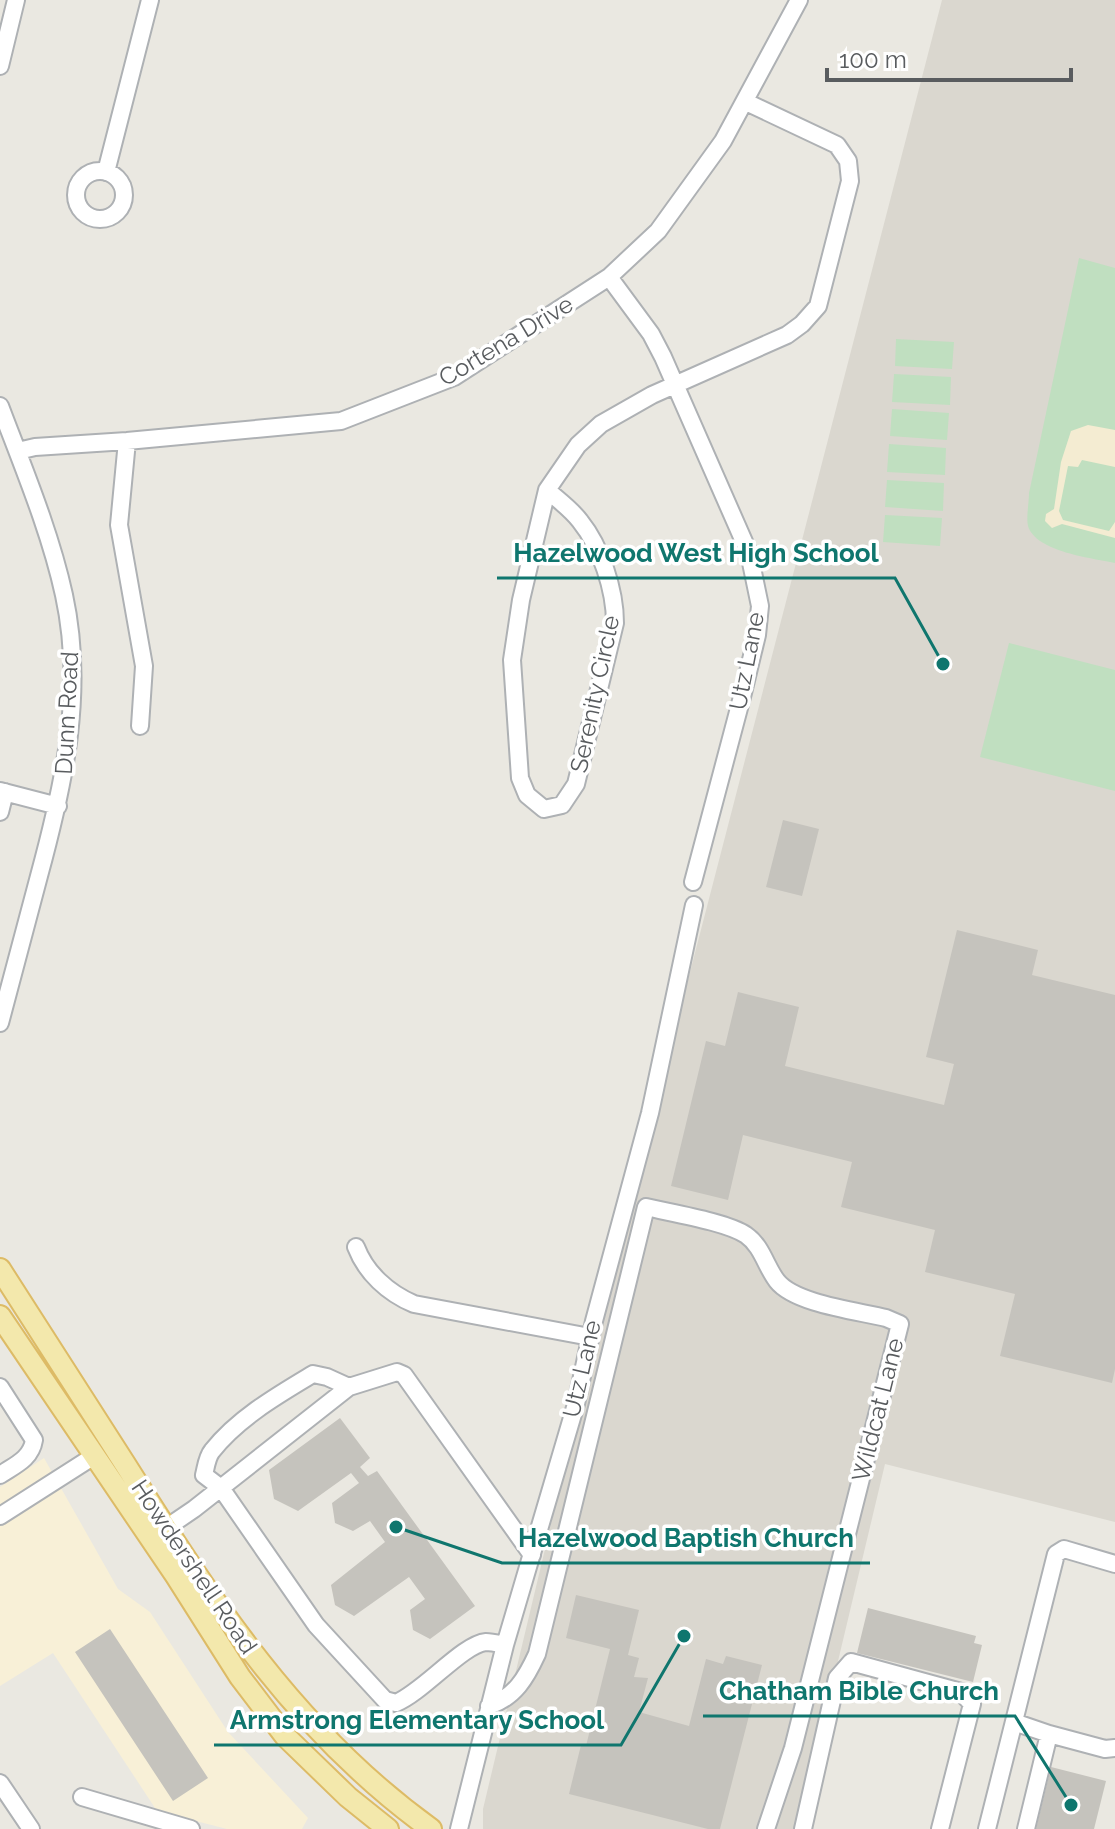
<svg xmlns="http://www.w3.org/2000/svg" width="1115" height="1829" viewBox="0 0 1115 1829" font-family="Raleway,sans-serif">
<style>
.commercial{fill:#f8f0d7}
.education{fill:#dad7cf}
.green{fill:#c0dfc0}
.sand{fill:#f4ecd2}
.building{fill:#c5c3bd}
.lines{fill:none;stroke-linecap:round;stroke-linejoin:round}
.minor-casing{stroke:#aeb1b4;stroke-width:20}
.major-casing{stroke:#db6;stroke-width:24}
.minor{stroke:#fff;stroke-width:16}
.major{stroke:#f3e8ac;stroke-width:20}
.labels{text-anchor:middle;stroke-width:7;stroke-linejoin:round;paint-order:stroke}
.street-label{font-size:24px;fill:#595c5f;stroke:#fff}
.leader{fill:none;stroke:#0f766e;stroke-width:3}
.callout-dot{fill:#0f766e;stroke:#fff;stroke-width:3}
.callout-label{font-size:26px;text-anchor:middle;font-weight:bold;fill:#0f766e;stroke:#fff;stroke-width:7;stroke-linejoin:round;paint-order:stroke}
</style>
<rect width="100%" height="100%" fill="#eae8e1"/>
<path class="commercial" d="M44,1458L118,1589L150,1612L228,1732L308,1818L302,1829H227L157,1811L53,1653L0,1686V1487Z"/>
<path class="education" d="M942,0H1115V1522L885,1464L798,1829H483V1809L598,1327Z"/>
<path class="green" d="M1079,258L1115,268V563C1092,558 1036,552 1028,526C1026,517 1029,503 1029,493Z
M896,339L954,342L952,369L895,366Z
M894,374L951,377L950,405L892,402Z
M892,409L949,413L947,440L890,436Z
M889,444L946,448L945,475L887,472Z
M887,480L944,483L943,511L885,507Z
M885,515L942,518L940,546L883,542Z
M1009,643L1115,670V791L980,757Z"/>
<path class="sand" d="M1088,425L1115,430V467L1082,460L1078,467L1068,466L1059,511L1063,520L1109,531L1115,522V538L1062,524L1052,528L1045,521L1046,514L1054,509L1061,462L1071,431Z"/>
<path class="building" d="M783,820L819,829L802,896L766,887Z
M957,930L1038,950L1032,975L1115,995V1369L1112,1383L1000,1356L1015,1294L925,1272L935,1230L841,1207L852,1162L743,1135L728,1200L671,1186L706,1041L725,1046L738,992L799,1007L785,1066L944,1105L954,1064L926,1057Z
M340,1418L370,1458L360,1467L368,1476L377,1471L475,1606L430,1639L413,1630L410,1610L425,1599L409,1577L354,1616L335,1605L331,1585L385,1542L370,1521L353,1531L335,1523L332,1503L359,1483L351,1473L298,1511L274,1499L269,1470Z
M576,1595L639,1610L628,1655L639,1658L634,1677L648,1678L639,1712L689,1726L706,1659L723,1664L726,1656L762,1665L720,1829H708L569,1794L581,1745L586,1746L610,1649L566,1638Z
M868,1608L976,1636L974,1643L982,1645L973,1682L857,1653Z
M110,1629L208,1778L173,1801L75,1652Z
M1051,1767L1106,1781L1094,1829H1036Z"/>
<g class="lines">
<g class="minor-casing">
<path id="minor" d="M0,66L16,0
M76 195a24 24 0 1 1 48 0a24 24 0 1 1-48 0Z
M106,172L150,0
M609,277L651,334L663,357L749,553L760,606L757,635L743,693L693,882
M0,406C23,467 50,531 64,595C85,691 64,784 39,876C26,925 13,974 0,1023
M127,441L119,525L144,666L140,726
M18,451L35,447L127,441L341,421L454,377L609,277L658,231L723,141L799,0
M547,490C558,500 571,509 580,521C601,547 615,590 615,623L576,784L562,805L544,809L527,795L520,778L512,660L521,600L547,490L578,445L601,424L652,395L787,335L802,324L818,306L850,181L848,161L837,145L746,102
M0,791L58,806
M0,812L5,792
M356,1247C366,1273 388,1293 414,1304L590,1337
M0,1387L34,1440C31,1459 15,1465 0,1475
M349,1387L327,1377L313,1374C278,1395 238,1418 212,1451C207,1457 206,1467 204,1475L221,1488L316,1625L385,1700L396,1703C423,1692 463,1644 486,1642C492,1642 500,1644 505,1645
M0,1516L94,1456
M166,1528L194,1509L349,1387L397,1372L404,1375L532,1555
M489,1706C515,1697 526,1678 537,1654L646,1207C671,1213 727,1222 746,1235C762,1246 766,1267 777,1281C795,1304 858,1311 886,1318L900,1324L793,1748L766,1829
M1014,1722L1049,1734
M0,1783L31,1829
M82,1797L191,1829
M459,1829L505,1645L576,1404L594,1321L650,1113L694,905
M803,1829L837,1678L851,1662L961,1692L972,1704L940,1829
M987,1829L1056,1554L1064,1549L1115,1564
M1026,1829L1049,1734L1105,1749L1115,1748"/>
</g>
<g class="major-casing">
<path id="major" d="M0,1269C42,1334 84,1399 125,1464C212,1602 296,1732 431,1829
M0,1316L176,1576L240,1677L285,1736L348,1797L388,1829"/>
</g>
<use href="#minor" class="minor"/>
<use href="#major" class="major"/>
</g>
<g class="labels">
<g class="street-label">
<text transform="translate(506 341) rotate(-31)" y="8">Cortena Drive</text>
<text transform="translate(747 661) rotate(-79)" y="8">Utz Lane</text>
<text transform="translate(595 694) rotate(-78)" y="8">Serenity Circle</text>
<text transform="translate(67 713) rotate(-87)" y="8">Dunn Road</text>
<text transform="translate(582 1369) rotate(-77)" y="8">Utz Lane</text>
<text transform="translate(878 1410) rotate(-76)" y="8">Wildcat Lane</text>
<text transform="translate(194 1567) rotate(56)" y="8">Howdershell Road</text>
</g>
</g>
<path class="leader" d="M943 664L895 578H497M396 1527L502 1563H870M1071 1805L1015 1716H703M684 1636L621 1745H214"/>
<g class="callout-dot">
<circle cx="943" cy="664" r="8"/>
<circle cx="396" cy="1527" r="8"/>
<circle cx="1071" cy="1805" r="8"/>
<circle cx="684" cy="1636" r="8"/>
</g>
<g class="callout-label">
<text x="696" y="562">Hazelwood West High School</text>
<text x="686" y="1547">Hazelwood Baptish Church</text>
<text x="859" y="1700">Chatham Bible Church</text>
<text x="417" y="1729">Armstrong Elementary School</text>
</g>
<path d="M827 68v12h244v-12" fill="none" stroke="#595c5f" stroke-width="4"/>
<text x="839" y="68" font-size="24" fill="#595c5f" stroke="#ffffff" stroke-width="6" paint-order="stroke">100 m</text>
</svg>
